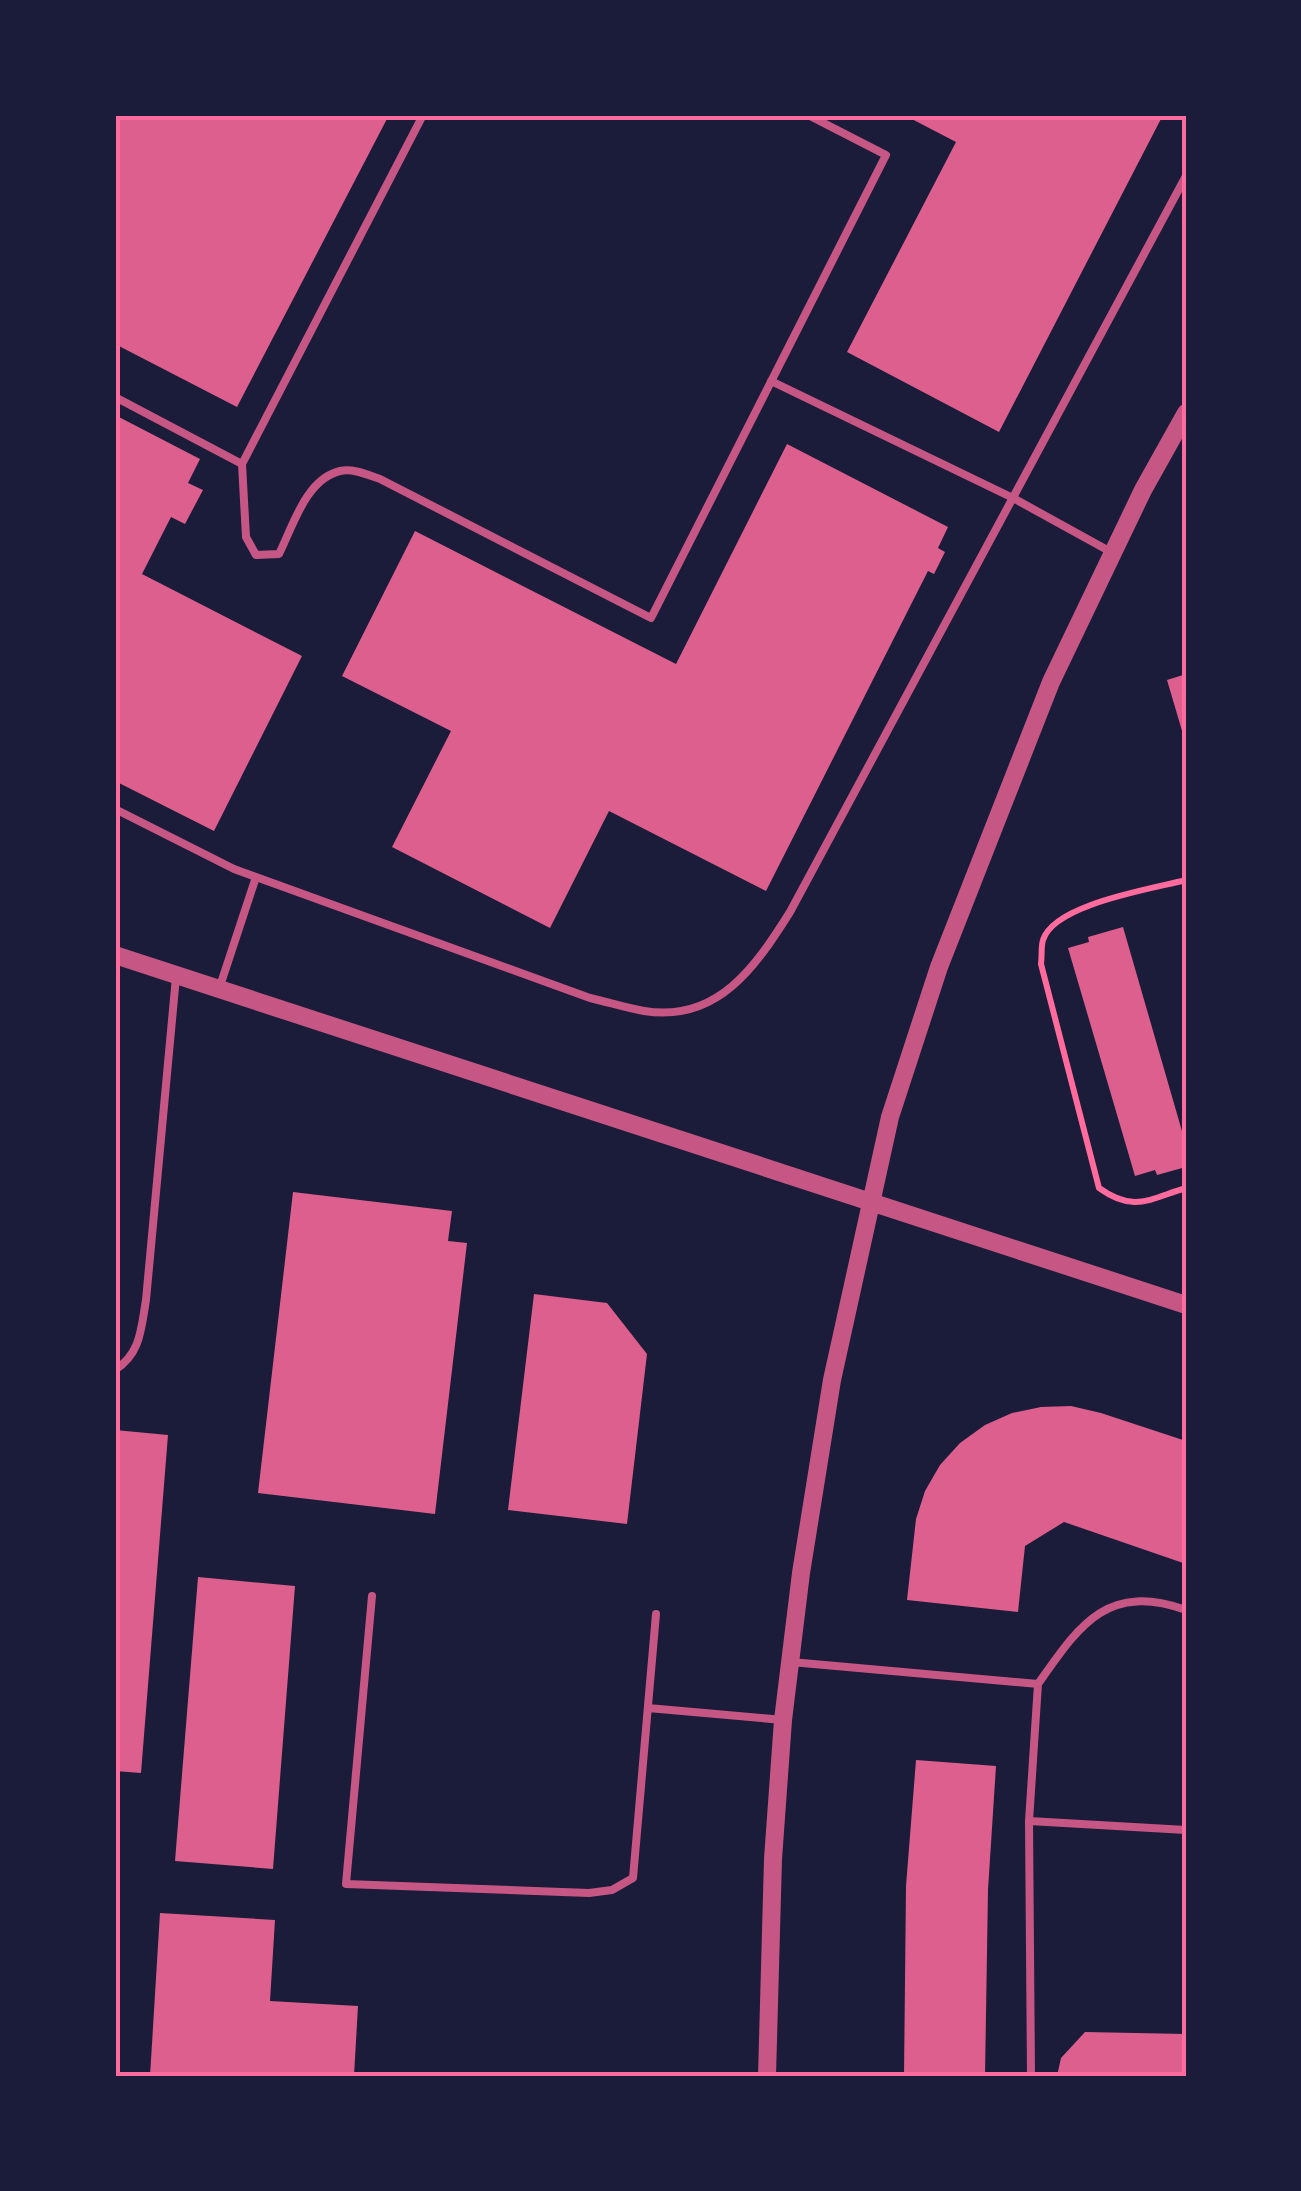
<svg xmlns="http://www.w3.org/2000/svg" width="1301" height="2191" viewBox="0 0 1301 2191" font-family="Signika,sans-serif">
<style>
.building{fill:#dd5f8e}
.lines{fill:none;stroke-linecap:round;stroke-linejoin:round}
.path{stroke:#ff6b9d;stroke-width:6}
.service{stroke:#c65784;stroke-width:8}
.tertiary{stroke:#c65784;stroke-width:18}
.neatline{fill:none;stroke:#ff6b9d;stroke-width:4}
</style>
<rect width="100%" height="100%" fill="#1b1b3a"/>
<path class="building" d="M115,115H389L237,407L115,344Z
M904,115H1163L999,432L847,352L956,142Z
M115,415L200,459L188,483L203,490L185,524L171,517L142,574L302,656L214,831L115,781Z
M787,444L948,527L938,548L945,552L934,574L928,571L766,891L609,811L550,928L392,847L451,731L342,676L415,531L676,664Z
M1186,674V741H1185L1167,680Z
M1123,927L1186,1145V1167L1157,1175L1155,1170L1135,1176L1068,948L1089,942L1088,937Z
M293,1192L452,1211L448,1241L467,1243L435,1514L258,1493Z
M534,1294L607,1303L647,1354L627,1524L508,1510Z
M1071,1406L1101,1413L1186,1441V1564L1064,1522L1025,1546L1018,1612L907,1600L916,1519L925,1491L940,1465L960,1443L985,1425L1012,1413L1041,1407Z
M115,1430L168,1435L141,1773L115,1771Z
M198,1577L295,1586L273,1869L175,1861Z
M916,1760L996,1766L988,1890L985,2076H904L906,1886Z
M160,1913L275,1920L270,2001L358,2006L354,2076H150Z
M1085,2032L1186,2034V2076H1057L1061,2058Z"/>
<g class="lines">
<path class="path" d="M1186,880C1152,889 1054,904 1043,940C1041,946 1042,956 1041,964L1099,1188C1134,1213 1149,1199 1186,1188"/>
<path class="service" d="M771,381L1013,498L1111,552
M115,397L242,464L423,115
M242,464L246,537L256,555L279,554C293,526 306,479 340,471C353,468 368,475 380,479L651,618L886,155L808,115
M115,809L234,869L590,998C608,1002 626,1008 644,1011C718,1023 756,966 790,912L1186,176
M220,986L256,877
M115,1370C141,1353 141,1329 146,1300L176,977
M372,1596L346,1884L589,1893L612,1890L633,1878L656,1614
M791,1662L1038,1684L1029,1821L1031,2076
M1038,1684C1079,1626 1106,1582 1186,1610
M648,1708L783,1720
M1029,1821L1186,1830"/>
<path class="tertiary" d="M115,955L1186,1305
M767,2076L773,1859L783,1720L801,1573L832,1380L890,1117L939,967L1051,682L1143,490L1186,413"/>
</g>
<rect width="1301" height="2191" fill="none" stroke="#1b1b3a" stroke-width="235"/>
<rect x="118" y="118" width="1066" height="1956" class="neatline"/>
</svg>
